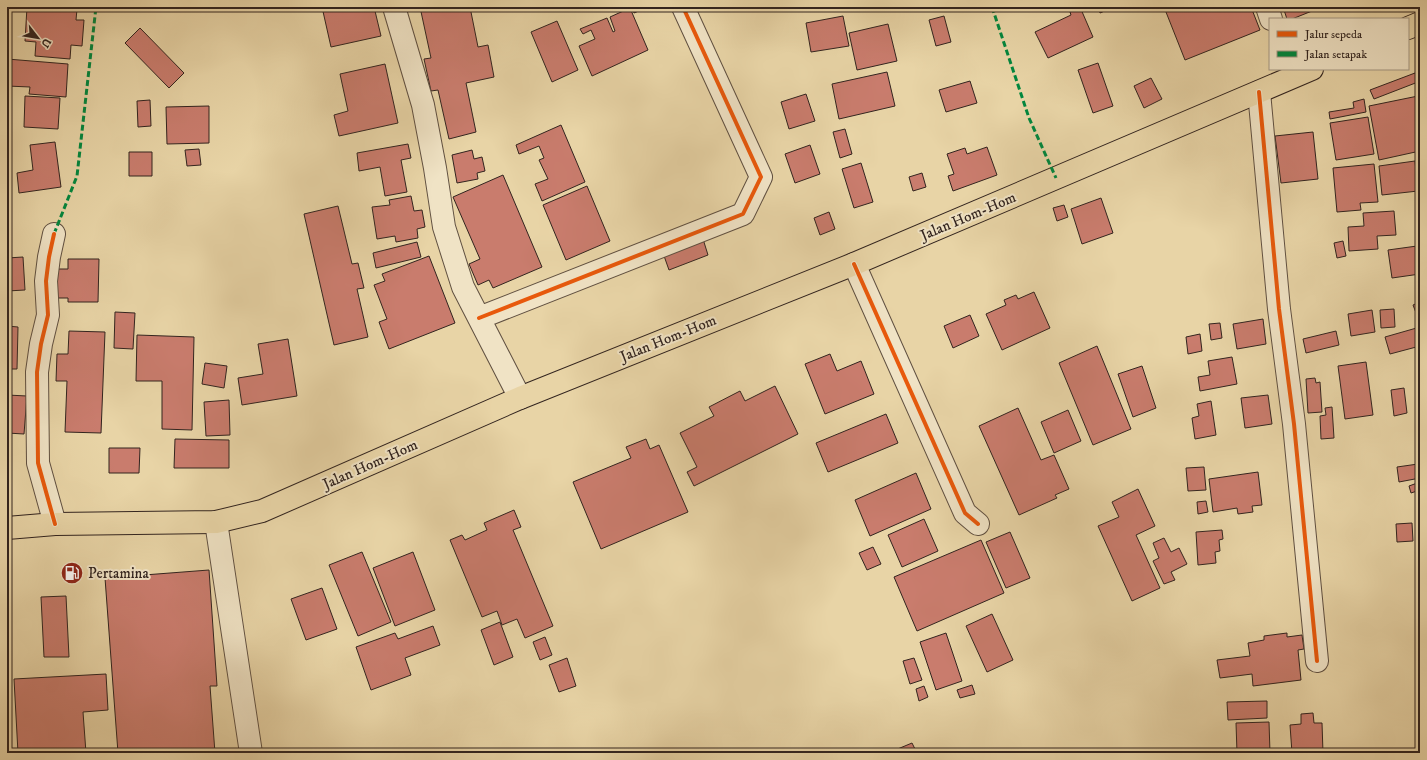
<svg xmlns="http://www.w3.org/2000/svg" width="1427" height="760" viewBox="0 0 1427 760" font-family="'IM FELL DW Pica',serif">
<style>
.building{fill:#c97c6d;stroke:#32241f}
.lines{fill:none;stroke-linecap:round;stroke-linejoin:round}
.minor-casing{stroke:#605041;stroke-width:24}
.trunk-casing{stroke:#32241f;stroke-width:24}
.minor{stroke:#f0e3c5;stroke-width:22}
.trunk{stroke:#e8d4a6;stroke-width:22}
.quiet{stroke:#00873e;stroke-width:3;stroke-dasharray:6 3;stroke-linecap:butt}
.cycleway-casing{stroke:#f0e3c5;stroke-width:6}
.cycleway{stroke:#e8590c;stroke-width:4}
.labels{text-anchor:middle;stroke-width:4;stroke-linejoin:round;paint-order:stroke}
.street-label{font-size:15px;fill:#32241f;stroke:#f0e3c5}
.poi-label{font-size:15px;fill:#32241f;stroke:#f0e3c5;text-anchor:start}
</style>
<rect width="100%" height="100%" fill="#e8d4a6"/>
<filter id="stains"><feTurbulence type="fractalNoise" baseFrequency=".005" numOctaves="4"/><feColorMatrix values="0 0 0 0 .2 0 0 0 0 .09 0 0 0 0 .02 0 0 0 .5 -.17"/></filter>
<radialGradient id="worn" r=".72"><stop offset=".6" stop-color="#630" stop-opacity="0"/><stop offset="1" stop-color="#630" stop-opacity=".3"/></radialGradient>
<path class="building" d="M7,7H9L8,50H7Z
M27,7H62L77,9L76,20H84L82,46L71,45L70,59L35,56L36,42L25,41Z
M322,7H382L383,9L375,11L381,36L331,47Z
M420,7H470L478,47L488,45L494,77L466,83L476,132L449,139L438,90L431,91L424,59L431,58Z
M632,7H648L634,13Z
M1080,7L1093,37L1048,58L1035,32L1071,15L1070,12Z
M1098,7H1114L1100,13Z
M1164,7H1251L1260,30L1185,60Z
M1283,7H1322L1292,19H1287Z
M630,8L648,50L592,76L579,46L595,39L591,30L583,34L580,29L607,18L613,32L615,31L610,17Z
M843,16L849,46L811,52L806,23Z
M944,16L951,42L936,46L929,20Z
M557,21L578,70L552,82L531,32Z
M888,24L897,61L857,70L849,33Z
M140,28L184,73L169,88L125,43Z
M7,59L68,64L66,97L29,94L30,87L7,86Z
M1098,63L1113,106L1093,113L1078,70Z
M385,64L398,123L339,136L334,115L348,111L340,74Z
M887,72L895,106L839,119L832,84Z
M1415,73L1418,82L1374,99L1370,90Z
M1151,78L1162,99L1144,108L1134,86Z
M970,81L977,103L946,112L939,90Z
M1420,85V151L1379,160L1369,106L1418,96L1416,86Z
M806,94L815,121L789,129L781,102Z
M25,96L60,98L58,129L24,127Z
M1364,99L1366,112L1330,119L1329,112L1354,108L1353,102Z
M150,100L151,126L138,127L137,101Z
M209,106V143L167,144L166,107Z
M1368,117L1374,154L1336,160L1330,123Z
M561,125L585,182L542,201L535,184L548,179L539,160L544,158L539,146L519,154L516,145Z
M845,129L852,154L840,158L833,132Z
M1313,132L1318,179L1281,183L1275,136Z
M55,142L61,187L19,193L17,173L33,170L30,145Z
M408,144L411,158L401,160L407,192L385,196L380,167L359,171L357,153Z
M810,145L820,174L795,183L785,154Z
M987,147L997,175L953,191L948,176L954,174L947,154L965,148L967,154Z
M199,149L201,165L187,166L185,150Z
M472,150L474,159L482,157L485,171L477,173L478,179L457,183L452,155Z
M129,152H152V176H129Z
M1415,161L1418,191L1382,195L1379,166Z
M861,163L873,202L854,208L842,169Z
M1374,164L1378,202L1360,203L1361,210L1337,212L1333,168Z
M922,173L926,187L913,191L909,177Z
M503,175L542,267L493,288L489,280L478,285L469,264L480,259L453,197Z
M587,186L610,241L566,260L543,205Z
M411,196L414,211L422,210L425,227L417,229L418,238L396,242L395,236L377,239L372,207L390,205L389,200Z
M1101,198L1113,233L1082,244L1071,209Z
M1064,205L1068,217L1057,221L1053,208Z
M338,206L352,264L358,263L364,288L357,289L368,337L334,345L304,214Z
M1394,211L1396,235L1377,236L1378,249L1349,251L1348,227L1364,226L1363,213Z
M829,212L835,229L820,235L814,218Z
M703,239L708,255L669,270L663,253Z
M1343,241L1346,256L1337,258L1334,243Z
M417,242L421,257L376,268L373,253Z
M1417,246L1420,274L1392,278L1388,250Z
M429,256L455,323L389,349L379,322L387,319L374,285L385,281L382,274Z
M23,257L25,290L7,291V258Z
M68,259H99L98,302H68V298H55V269H68Z
M1034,292L1050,328L1002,350L986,314L1006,305L1004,300L1016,295L1018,299Z
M1420,302V317L1418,318L1413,305Z
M1394,309L1395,327L1381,328L1380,310Z
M1372,310L1375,332L1351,336L1348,314Z
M115,312L135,313L133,349L114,348Z
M970,315L979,336L953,348L944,326Z
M1263,319L1266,344L1237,349L1233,324Z
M1220,323L1222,338L1211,340L1209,324Z
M7,326L18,327L17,369H7Z
M1420,327V346L1390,354L1385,337Z
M69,331L105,332L101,433L65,432L67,381H56L57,354H68Z
M1336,331L1339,345L1306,353L1303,339Z
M1200,334L1202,351L1188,354L1186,337Z
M137,335L194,337L192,430L162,429V381H136Z
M288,339L297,396L242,405L238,378L263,374L258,344Z
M1097,346L1131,429L1093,445L1059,363Z
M830,354L837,371L861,361L874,394L825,414L805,364Z
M1232,357L1237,384L1200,391L1198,377L1210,375L1208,361Z
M1366,362L1373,415L1345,419L1338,366Z
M205,363L227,366L224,388L202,384Z
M1142,366L1156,408L1133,417L1118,374Z
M1315,378L1316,383L1320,382L1322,412L1308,413L1306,379Z
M775,386L798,434L694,486L687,472L697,467L680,433L714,416L709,407L740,391L745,401Z
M1404,388L1407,413L1394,416L1391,390Z
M7,395L27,396L24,434L7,433Z
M1268,395L1272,424L1245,428L1241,398Z
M229,400L230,435L206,436L204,402Z
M1211,401L1216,435L1195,439L1192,418L1199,416L1197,404Z
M1332,407L1334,438L1321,439L1320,416L1326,415L1325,408Z
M1018,408L1041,460L1054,455L1069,489L1055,495L1057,498L1019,515L979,426Z
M1068,410L1081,441L1054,453L1041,422Z
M886,414L898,443L828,472L816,443Z
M175,439L229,440V468H174Z
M646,439L650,449L659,445L688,512L601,549L573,482L631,458L626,447Z
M109,448H140L139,473H109Z
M1418,464L1420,478L1399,482L1397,467Z
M1204,467L1206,490L1188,491L1186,468Z
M1258,472L1262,505L1252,506L1253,512L1238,514L1237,508L1213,512L1209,479Z
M916,473L931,509L870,536L855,500Z
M1420,482V490L1411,493L1409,486Z
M1138,489L1155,526L1136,535L1160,588L1132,601L1098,526L1119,517L1112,502Z
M1206,501L1208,512L1198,514L1197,502Z
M514,510L521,527L513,530L553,626L525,638L517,619L502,625L497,611L482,617L450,540L462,535L465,540L487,530L484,523Z
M924,519L938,551L902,567L888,535Z
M1412,523L1413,541L1397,542L1396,524Z
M1222,530L1223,539L1219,540L1220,551L1215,552L1216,563L1198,565L1196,532Z
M1010,532L1030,578L1006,588L986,542Z
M1164,538L1171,552L1179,548L1187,564L1171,572L1175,580L1164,584L1153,561L1159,558L1153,543Z
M981,540L1004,593L917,631L894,577Z
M873,547L881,564L867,570L859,553Z
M362,552L391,622L358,636L329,565Z
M413,552L435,610L395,626L373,568Z
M209,570L217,686H210L215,753H118L105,578Z
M322,588L337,629L306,640L291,599Z
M66,596L69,657H44L41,597Z
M992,614L1013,660L987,672L966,626Z
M500,622L513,657L494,665L481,630Z
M433,626L440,645L405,658L411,675L371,690L356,647L395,633L398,639Z
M946,633L962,681L936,690L920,642Z
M1287,633V637L1302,635L1304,649L1298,650L1301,680L1253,686L1252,674L1220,678L1217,660L1250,656L1248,643L1264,640V636Z
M545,637L552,655L540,660L533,642Z
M567,658L576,686L559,692L549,665Z
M914,658L922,680L910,684L903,661Z
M106,674L108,710L83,712L86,753H18L14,679Z
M972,685L975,694L960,698L957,690Z
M924,686L928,697L919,701L916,689Z
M1267,701V718L1228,720L1227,702Z
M1313,713L1314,723H1322L1323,753H1292L1290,725L1301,724V714Z
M1269,722L1270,753H1237L1236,723Z
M912,743L917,753H888Z"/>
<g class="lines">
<g class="minor-casing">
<path id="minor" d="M394,7L423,105L435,168L444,227L463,287L520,398
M1267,7L1271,19
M1259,92L1279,309L1294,424L1317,661
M54,234L49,257L46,281L48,315L41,344L37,372L38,463L55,524
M854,264L965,513L978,524
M479,318L743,214L761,177L683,7
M216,522L251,753"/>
</g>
<g class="trunk-casing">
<path id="trunk" d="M1408,28L1420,23
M7,528L55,524L216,522L262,511L520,398L854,264L1312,69"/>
</g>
<use href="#minor" class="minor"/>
<use href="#trunk" class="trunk"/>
<path class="quiet" d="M992,7L1029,118L1056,178
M54,234L77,176L96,7"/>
<g class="cycleway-casing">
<path id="cycleway" d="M1259,92L1279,309L1294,424L1317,661
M54,234L49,257L46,281L48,315L41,344L37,372L38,463L55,524
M854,264L965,513L978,524
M479,318L743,214L761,177L683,7"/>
</g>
<use href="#cycleway" class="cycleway"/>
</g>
<defs>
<g id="fuel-disc" transform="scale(1.15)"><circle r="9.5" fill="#8f2418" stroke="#f0e3c5"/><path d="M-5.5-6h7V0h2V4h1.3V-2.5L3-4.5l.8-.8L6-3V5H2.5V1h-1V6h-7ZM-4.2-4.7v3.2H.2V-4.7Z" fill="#fff"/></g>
</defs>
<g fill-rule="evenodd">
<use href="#fuel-disc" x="72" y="573"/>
</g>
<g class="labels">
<g class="street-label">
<text transform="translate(968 216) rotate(-23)" y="5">Jalan Hom-Hom</text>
<text transform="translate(668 338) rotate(-22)" y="5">Jalan Hom-Hom</text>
<text transform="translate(370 464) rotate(-24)" y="5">Jalan Hom-Hom</text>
</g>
<g class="poi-label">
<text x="88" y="578">Pertamina</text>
</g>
</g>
<rect width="1427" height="760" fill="none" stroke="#e8d4a6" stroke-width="24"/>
<rect x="8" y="8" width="1411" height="744" fill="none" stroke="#32241f" stroke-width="2"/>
<rect x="12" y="12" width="1403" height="736" fill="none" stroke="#32241f"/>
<rect x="1269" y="18" width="140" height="52" fill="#f0e3c5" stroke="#a49783"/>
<rect x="1277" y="31" width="20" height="6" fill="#e8590c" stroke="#a49783"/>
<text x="1305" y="38" font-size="12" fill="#32241f">Jalur sepeda</text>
<rect x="1277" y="51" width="20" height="6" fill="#00873e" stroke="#a49783"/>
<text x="1305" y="58" font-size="12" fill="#32241f">Jalan setapak</text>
<g transform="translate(38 38) rotate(121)" stroke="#f0e3c5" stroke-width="3" paint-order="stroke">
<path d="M0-3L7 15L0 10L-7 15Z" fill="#32241f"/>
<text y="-6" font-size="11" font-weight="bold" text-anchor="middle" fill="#32241f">U</text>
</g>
<rect width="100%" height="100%" filter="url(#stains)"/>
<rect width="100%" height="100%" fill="url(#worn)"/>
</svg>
